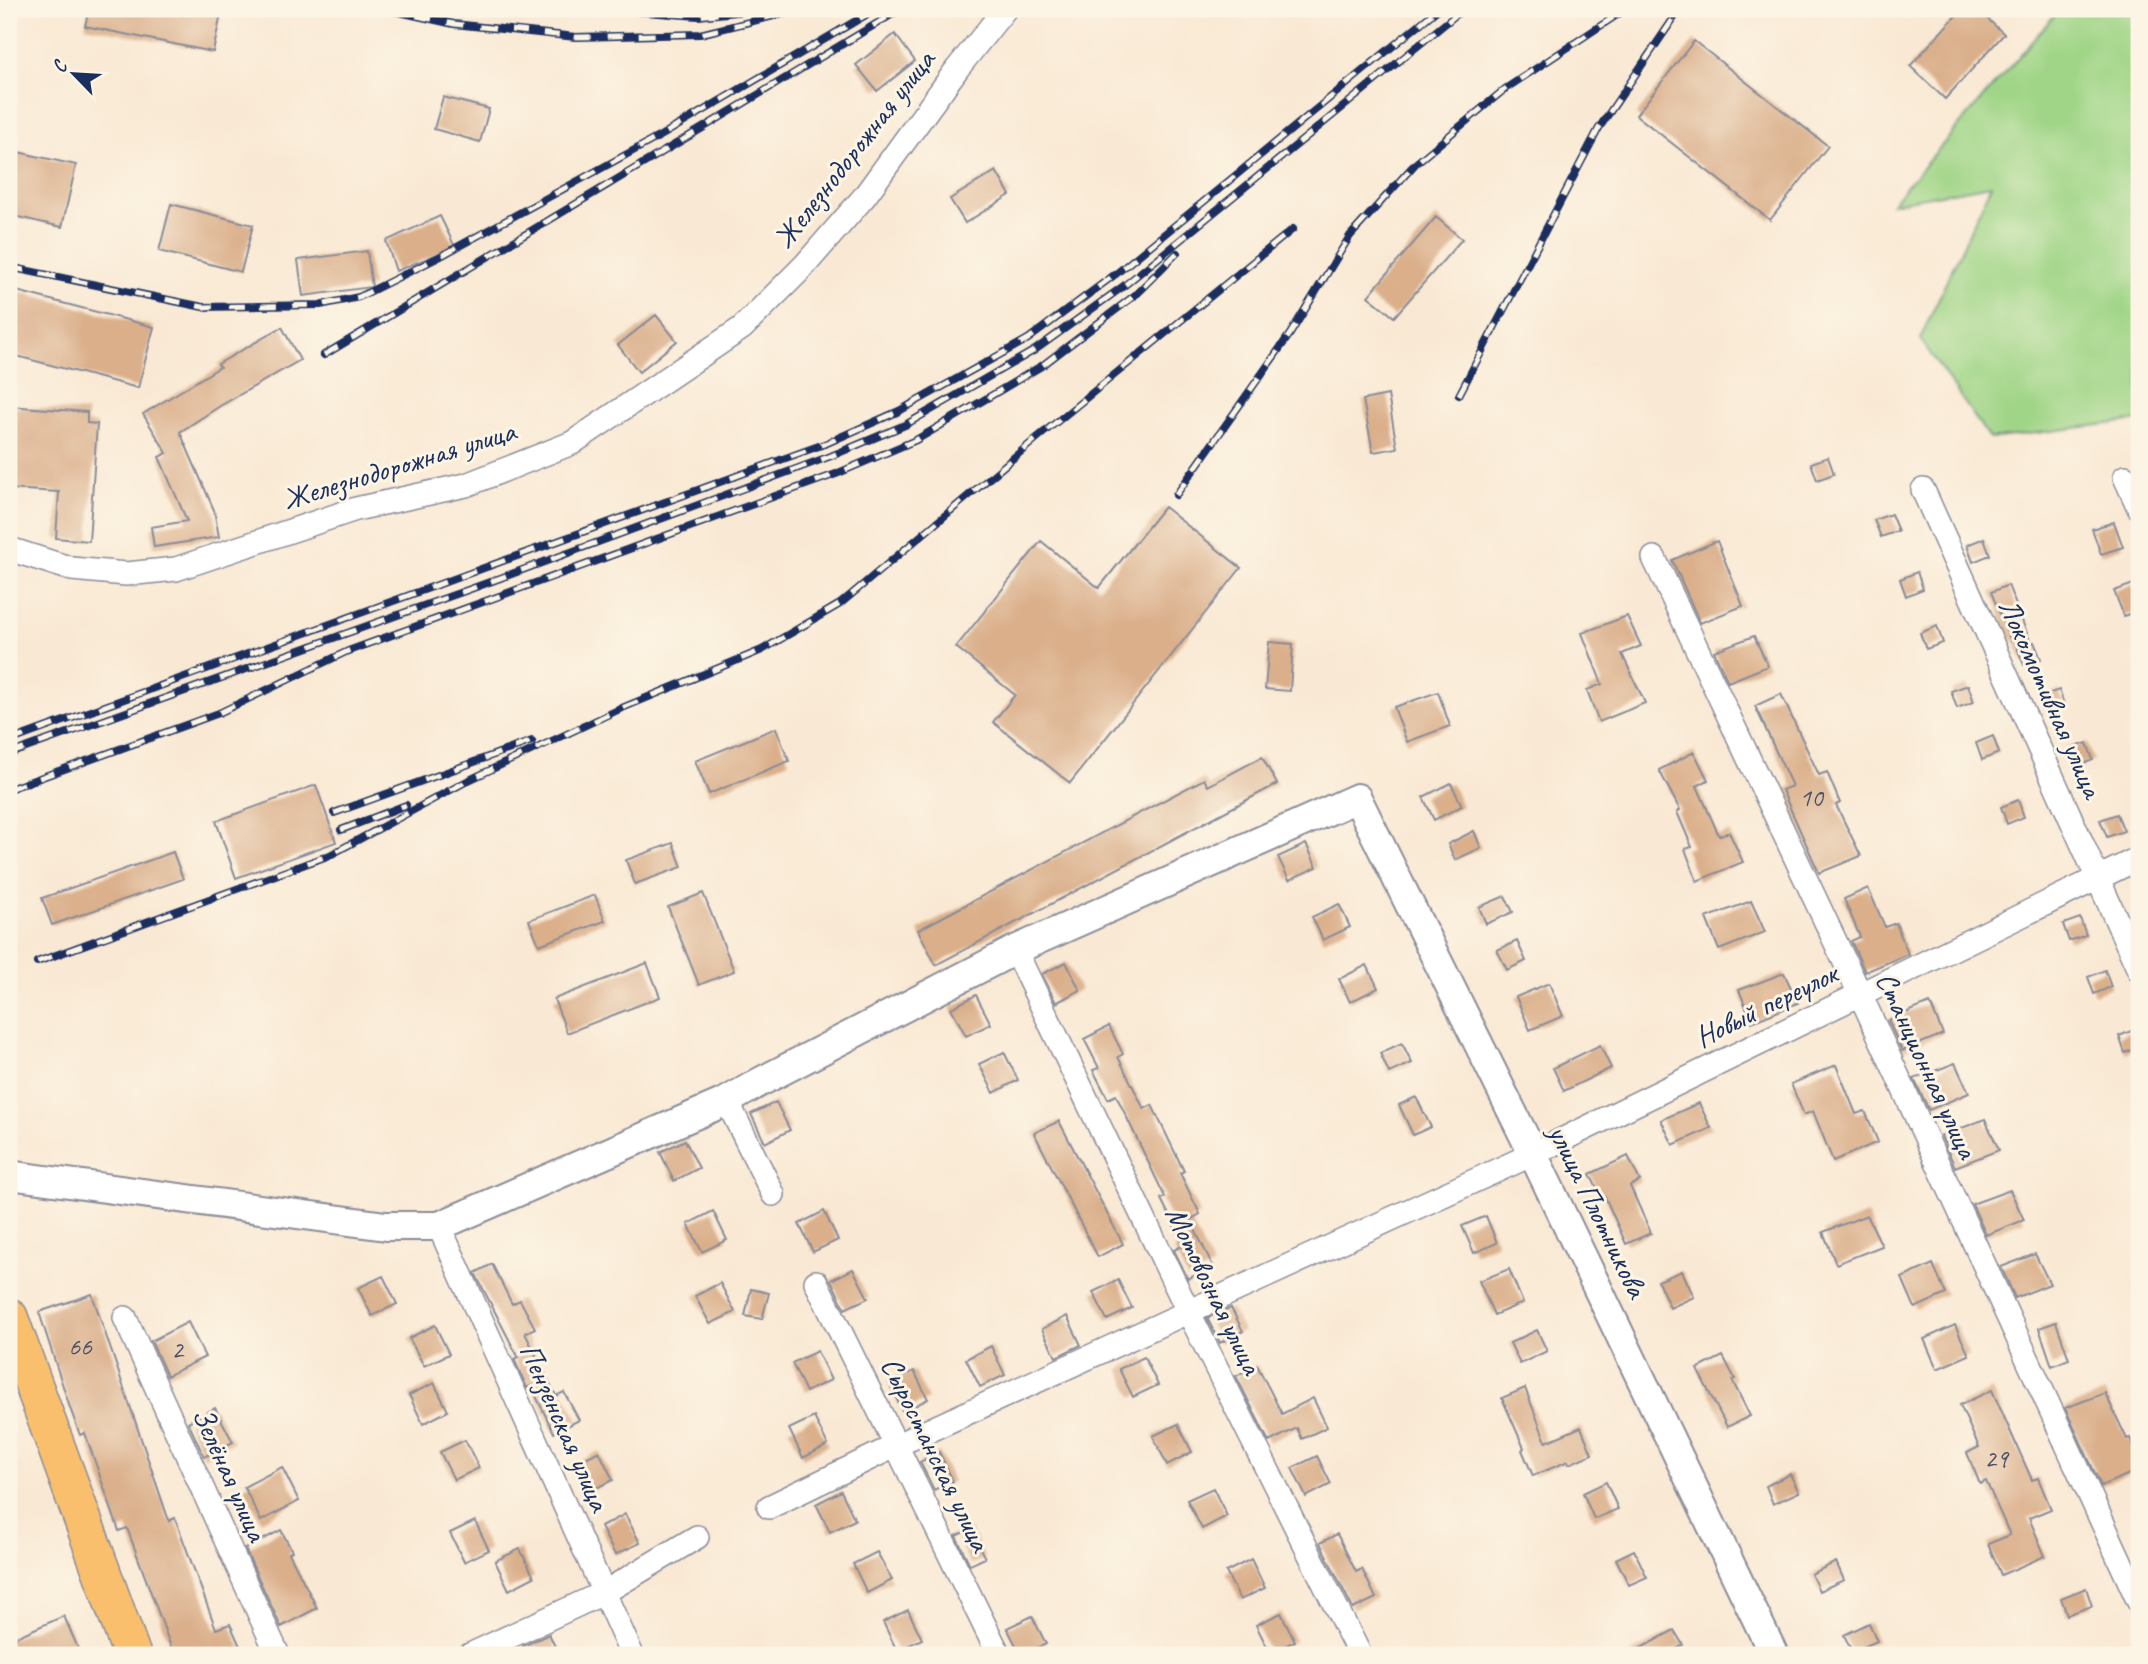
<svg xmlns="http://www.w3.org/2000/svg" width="2148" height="1664" viewBox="0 0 2148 1664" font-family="Caveat,sans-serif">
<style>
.green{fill:#a0d587;stroke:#5e8272;stroke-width:2}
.building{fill:#daaf8a}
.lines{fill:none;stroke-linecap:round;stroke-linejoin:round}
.minor-casing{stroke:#8a8c99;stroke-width:26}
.tertiary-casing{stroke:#8a8c99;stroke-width:32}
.primary-casing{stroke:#8a8c99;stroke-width:40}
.minor{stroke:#fff;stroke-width:23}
.tertiary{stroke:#fff;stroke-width:28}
.primary{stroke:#f9bf6d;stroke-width:37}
.rail-casing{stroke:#1b2f5e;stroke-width:8}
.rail{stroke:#fcf5e5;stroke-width:5;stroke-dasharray:16;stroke-linecap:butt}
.labels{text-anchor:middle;stroke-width:6;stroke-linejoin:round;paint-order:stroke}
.number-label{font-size:26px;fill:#4b4f69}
.street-label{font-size:30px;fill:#1b2f5e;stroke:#fcf5e5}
</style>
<rect width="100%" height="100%" fill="#fcf5e5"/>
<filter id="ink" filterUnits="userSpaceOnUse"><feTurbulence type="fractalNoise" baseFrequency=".0143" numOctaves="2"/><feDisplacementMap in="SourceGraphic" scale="14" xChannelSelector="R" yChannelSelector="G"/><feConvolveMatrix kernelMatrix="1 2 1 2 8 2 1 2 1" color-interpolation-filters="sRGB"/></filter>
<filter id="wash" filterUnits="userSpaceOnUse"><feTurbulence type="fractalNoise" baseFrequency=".00686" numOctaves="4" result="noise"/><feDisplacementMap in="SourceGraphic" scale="28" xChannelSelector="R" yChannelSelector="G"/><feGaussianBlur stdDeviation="1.57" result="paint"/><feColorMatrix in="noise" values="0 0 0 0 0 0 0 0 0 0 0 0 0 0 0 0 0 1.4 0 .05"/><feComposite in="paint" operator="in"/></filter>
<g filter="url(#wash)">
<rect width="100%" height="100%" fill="#f9e9d4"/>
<path class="green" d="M2060,9H2139V420L1990,439L1920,339L1991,185L1892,203Z"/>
<g id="blocks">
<path class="building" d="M89,9H222L213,52L85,26Z
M1962,9H1977L2004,34L1945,99L1910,66Z
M895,34L915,61L877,91L856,65Z
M1694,41L1828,146L1770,220L1636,115Z
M443,97L489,109L480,142L434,129Z
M9,150L76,165L62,227L9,215Z
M996,171L1010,195L965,223L950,199Z
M171,204L253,225L241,272L159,251Z
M440,216L455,247L396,271L386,241Z
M1436,217L1462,239L1394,317L1368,296Z
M367,251L372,287L303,296L298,260Z
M9,289L154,327L138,388L9,354Z
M656,315L677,341L639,372L618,345Z
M282,327L300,360L220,406L180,432L214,510L219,537L154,547L151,527L187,521L159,457L167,453L143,414L220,367L218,364Z
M1388,395L1397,448L1373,452L1363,400Z
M9,406L87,412V423L97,424L89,541L56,538L59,492L9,489Z
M1828,457L1834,474L1817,480L1811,463Z
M1164,507L1241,568L1070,783L993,722L1015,695L956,647L1041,541L1099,588Z
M1891,514L1898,531L1881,537L1874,520Z
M2114,522L2123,547L2101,554L2092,529Z
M1984,538L1990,555L1973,562L1967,545Z
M1717,541L1743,606L1700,623L1672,560Z
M1917,572L1923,589L1906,596L1900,579Z
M2136,583L2139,592V610L2124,616L2114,591Z
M2008,585L2031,643L2034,642L2041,659L2024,665L2014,640L2011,641L1991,592Z
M1627,616L1641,646L1622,654L1645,703L1599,722L1587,690L1602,684L1582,633Z
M1937,626L1943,643L1926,649L1920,633Z
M1754,636L1768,666L1728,682L1714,651Z
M1269,642L1293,644L1290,691L1265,689Z
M1968,685L1974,702L1957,708L1951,691Z
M2059,690L2065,707L2048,713L2042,696Z
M1438,692L1450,726L1407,742L1394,707Z
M1781,694L1819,775L1827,772L1840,803L1836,805L1861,856L1819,873L1782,790L1792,786L1755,706Z
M776,728L789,761L709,794L695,761Z
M1993,736L1999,753L1982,760L1976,743Z
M2087,743L2093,760L2076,767L2069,749Z
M1694,752L1708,780L1697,786L1719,836L1729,832L1743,862L1697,881L1685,849L1692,847L1677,812L1680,810L1659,770Z
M1262,757L1277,784L936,965L918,930L1204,779L1208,786Z
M1451,783L1462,806L1434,820L1423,797Z
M316,785L336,842L236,878L216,821Z
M2018,800L2024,817L2007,824L2001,807Z
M2117,814L2124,831L2107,837L2100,820Z
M1474,831L1481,848L1455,860L1448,844Z
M673,843L682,867L635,884L626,860Z
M1306,844L1317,867L1289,880L1278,857Z
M173,852L183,879L52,925L42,898Z
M1868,888L1885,927L1896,923L1908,954L1865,972L1851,941L1860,937L1844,899Z
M703,893L734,971L699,985L668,907Z
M595,895L605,921L539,945L529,920Z
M1505,896L1513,912L1486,924L1479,907Z
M1751,901L1765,932L1719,950L1706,918Z
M1339,904L1350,927L1323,940L1312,917Z
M2080,918L2086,935L2069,941L2063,924Z
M1517,941L1526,961L1507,970L1497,950Z
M1066,962L1080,990L1056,1003L1042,974Z
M647,963L660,997L567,1033L554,999Z
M1367,965L1378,988L1350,1002L1339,979Z
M2105,970L2111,987L2094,994L2088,977Z
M1784,973L1798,1003L1752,1022L1739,990Z
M1549,983L1563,1016L1530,1030L1516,997Z
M976,995L991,1024L966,1036L951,1008Z
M1930,1003L1943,1034L1902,1051L1888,1020Z
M1109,1026L1123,1054L1118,1057L1144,1109L1152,1105L1184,1171L1180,1173L1200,1214L1190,1220L1213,1266L1188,1279L1174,1250L1184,1245L1161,1199L1165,1197L1116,1095L1108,1099L1093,1070L1099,1068L1084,1039Z
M2136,1029L2139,1047L2125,1053L2119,1036Z
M1402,1043L1412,1063L1389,1073L1380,1053Z
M1600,1045L1611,1068L1564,1091L1553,1068Z
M1004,1052L1018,1080L994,1093L979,1064Z
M1955,1063L1969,1093L1929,1110L1914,1079Z
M1836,1065L1856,1114L1865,1111L1878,1142L1833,1161L1813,1111L1804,1115L1791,1084Z
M1416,1097L1431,1127L1413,1135L1399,1105Z
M776,1102L790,1130L765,1143L751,1114Z
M1699,1103L1711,1128L1673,1145L1661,1120Z
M1985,1119L1999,1150L1955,1167L1941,1136Z
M1059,1121L1123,1244L1098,1257L1034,1133Z
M685,1140L699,1168L674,1181L660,1152Z
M1628,1156L1640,1181L1630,1186L1651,1233L1626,1244L1605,1197L1602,1199L1590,1174Z
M2010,1190L2024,1220L1986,1235L1972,1204Z
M713,1211L727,1240L702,1252L688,1224Z
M824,1211L838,1240L813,1252L799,1224Z
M1867,1215L1882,1246L1836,1264L1823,1232Z
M1486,1216L1497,1243L1474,1253L1462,1226Z
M2035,1254L2050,1284L2015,1298L2001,1267Z
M492,1264L512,1304L520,1300L535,1328L525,1333L556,1396L564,1392L579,1420L554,1433L531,1386L527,1388L514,1359L518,1357L475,1273Z
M1933,1264L1946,1294L1915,1308L1902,1278Z
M853,1269L868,1298L845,1309L831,1280Z
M1509,1269L1523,1303L1494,1315L1479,1281Z
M1682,1271L1694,1297L1670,1308L1658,1281Z
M383,1276L397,1304L372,1316L358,1288Z
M1118,1280L1132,1308L1107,1320L1093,1292Z
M720,1283L735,1312L710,1324L695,1296Z
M751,1289L769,1293L762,1319L745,1316Z
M92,1294L169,1521L175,1518L216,1629L230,1624L244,1655H174L127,1528L119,1531L85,1433L80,1435L70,1408L39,1312Z
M1231,1308L1243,1331L1220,1343L1207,1318Z
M1067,1316L1081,1345L1056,1357L1042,1329Z
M188,1322L205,1357L167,1376L151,1341Z
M2056,1322L2069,1359L2052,1366L2039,1328Z
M435,1325L449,1354L424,1366L409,1338Z
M1955,1325L1969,1355L1937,1369L1924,1339Z
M1537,1330L1547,1351L1520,1364L1510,1343Z
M991,1346L1005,1375L980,1387L966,1359Z
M817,1351L831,1380L806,1392L792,1363Z
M1723,1356L1735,1379L1732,1380L1750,1416L1727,1427L1697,1369Z
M1144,1357L1158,1385L1133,1397L1119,1369Z
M1257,1365L1282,1414L1313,1398L1327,1427L1302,1439L1297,1428L1269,1442L1236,1376Z
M914,1371L928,1399L903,1412L889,1383Z
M434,1383L448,1411L423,1424L409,1395Z
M1525,1388L1546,1442L1581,1427L1592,1454L1569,1464L1568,1461L1533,1476L1522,1450L1524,1448L1502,1398Z
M1992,1390L2032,1480L2038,1478L2051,1509L2029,1518L2045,1556L2001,1575L1988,1544L2010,1535L1986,1481L1980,1484L1967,1453L1979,1447L1960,1405Z
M2105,1393L2127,1439L2130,1438L2139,1458V1470L2101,1486L2065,1408Z
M215,1408L233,1442L204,1457L188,1422Z
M814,1417L828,1445L803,1458L789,1429Z
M1178,1424L1192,1452L1167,1465L1153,1436Z
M465,1440L479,1468L454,1480L440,1452Z
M599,1451L613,1480L588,1492L574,1464Z
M939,1452L953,1481L934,1490L920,1462Z
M1317,1456L1331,1484L1306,1497L1292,1468Z
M282,1467L299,1501L261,1521L244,1487Z
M1790,1474L1799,1492L1773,1504L1766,1486Z
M1606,1482L1618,1509L1594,1519L1583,1493Z
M1213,1488L1227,1516L1202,1529L1187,1500Z
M841,1491L855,1520L830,1532L816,1504Z
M625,1514L640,1543L615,1555L601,1527Z
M475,1521L489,1550L464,1562L450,1533Z
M970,1529L985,1558L970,1565L956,1536Z
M281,1530L292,1551L289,1553L317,1608L281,1627L245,1549Z
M1337,1534L1356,1572L1362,1569L1376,1598L1353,1609L1320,1543Z
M520,1549L534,1577L509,1590L495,1561Z
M1634,1550L1647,1577L1629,1585L1616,1559Z
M877,1552L892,1580L867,1593L853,1564Z
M1251,1559L1265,1588L1240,1600L1226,1572Z
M1836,1562L1844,1580L1819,1591L1811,1574Z
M2086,1588L2092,1606L2067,1615L2061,1598Z
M908,1610L922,1639L897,1651L883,1622Z
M1281,1613L1295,1641L1270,1653L1256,1625Z
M64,1616L81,1655H9V1640Z
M1032,1616L1046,1644L1021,1655L1007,1628Z
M1869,1623L1877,1641L1852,1652L1844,1635Z
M1674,1630L1683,1645L1665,1655H1628Z
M549,1634L559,1655H528L523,1646Z"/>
</g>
</g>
<g filter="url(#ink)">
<use href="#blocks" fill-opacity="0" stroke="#8a8c99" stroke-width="2"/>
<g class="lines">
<g class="minor-casing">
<path id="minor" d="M2125,477L2139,508
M1923,490L2139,970
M9,549L72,569L126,574L176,569L356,509L466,485L572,443L742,328L804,266L864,197L957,69L1005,9
M1654,558L1860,994L2139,1602
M1015,950L1188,1311L1360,1655
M727,1101L773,1194
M439,1226L632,1655
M816,1282L999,1655
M125,1318L278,1655
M769,1507L897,1445L1533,1154L2139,858
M470,1655L605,1592L697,1537"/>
</g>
<g class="tertiary-casing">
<path id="tertiary" d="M9,1175L386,1226H439L727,1101L760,1082L1015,950L1357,798L1533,1154L1774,1655"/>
</g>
<g class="primary-casing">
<path id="primary" d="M9,1317L132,1655"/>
</g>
<use href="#minor" class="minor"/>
<use href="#tertiary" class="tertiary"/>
<use href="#primary" class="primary"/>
<g class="rail-casing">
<path id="rail" d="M385,9L454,24L576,37L700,34L802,9
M606,9L698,16L765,9
M9,267L203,307L320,305L359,297L439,257L662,135L876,9
M324,355L901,9
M1459,395L1599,128L1680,9
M1176,495L1290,334L1350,236L1415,164L1505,89L1626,9
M9,741L827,443L899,411L1028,339L1117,273L1438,9
M9,754L476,587L831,456L905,425L1035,350L1125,285L1463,9
M9,789L219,713L348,651L836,474L916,440L1043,365L1134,296L1177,253
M334,813L532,741
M341,830L406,805
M37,962L330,855L469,780L622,708L762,650L840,604L1037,438L1293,229"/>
</g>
<use href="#rail" class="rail"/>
</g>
</g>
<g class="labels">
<g class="number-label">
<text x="1811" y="806">10</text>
<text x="80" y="1355">66</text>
<text x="177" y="1358">2</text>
<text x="1996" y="1467">29</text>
</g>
<g class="street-label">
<text transform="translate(854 149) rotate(-52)" y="10">Железнодорожная улица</text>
<text transform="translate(399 465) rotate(-17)" y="10">Железнодорожная улица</text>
<text transform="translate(2051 698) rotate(66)" y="10">Локомотивная улица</text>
<text transform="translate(1766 1005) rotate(-26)" y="10">Новый переулок</text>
<text transform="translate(1927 1065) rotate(65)" y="10">Станционная улица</text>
<text transform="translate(1598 1211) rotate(64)" y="10">улица Плотникова</text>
<text transform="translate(1214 1290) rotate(64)" y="10">Мотовозная улица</text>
<text transform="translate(565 1427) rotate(66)" y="10">Пензенская улица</text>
<text transform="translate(936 1454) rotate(64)" y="10">Сыростанская улица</text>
<text transform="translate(230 1474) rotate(66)" y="10">Зелёная улица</text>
</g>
</g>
<rect width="2148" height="1664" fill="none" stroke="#fcf5e5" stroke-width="35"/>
<g transform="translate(74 74) rotate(295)" stroke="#fcf5e5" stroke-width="5" paint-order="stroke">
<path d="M0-5L12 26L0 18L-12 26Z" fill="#1b2f5e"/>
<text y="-10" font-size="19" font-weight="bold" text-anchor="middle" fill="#1b2f5e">С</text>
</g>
</svg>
